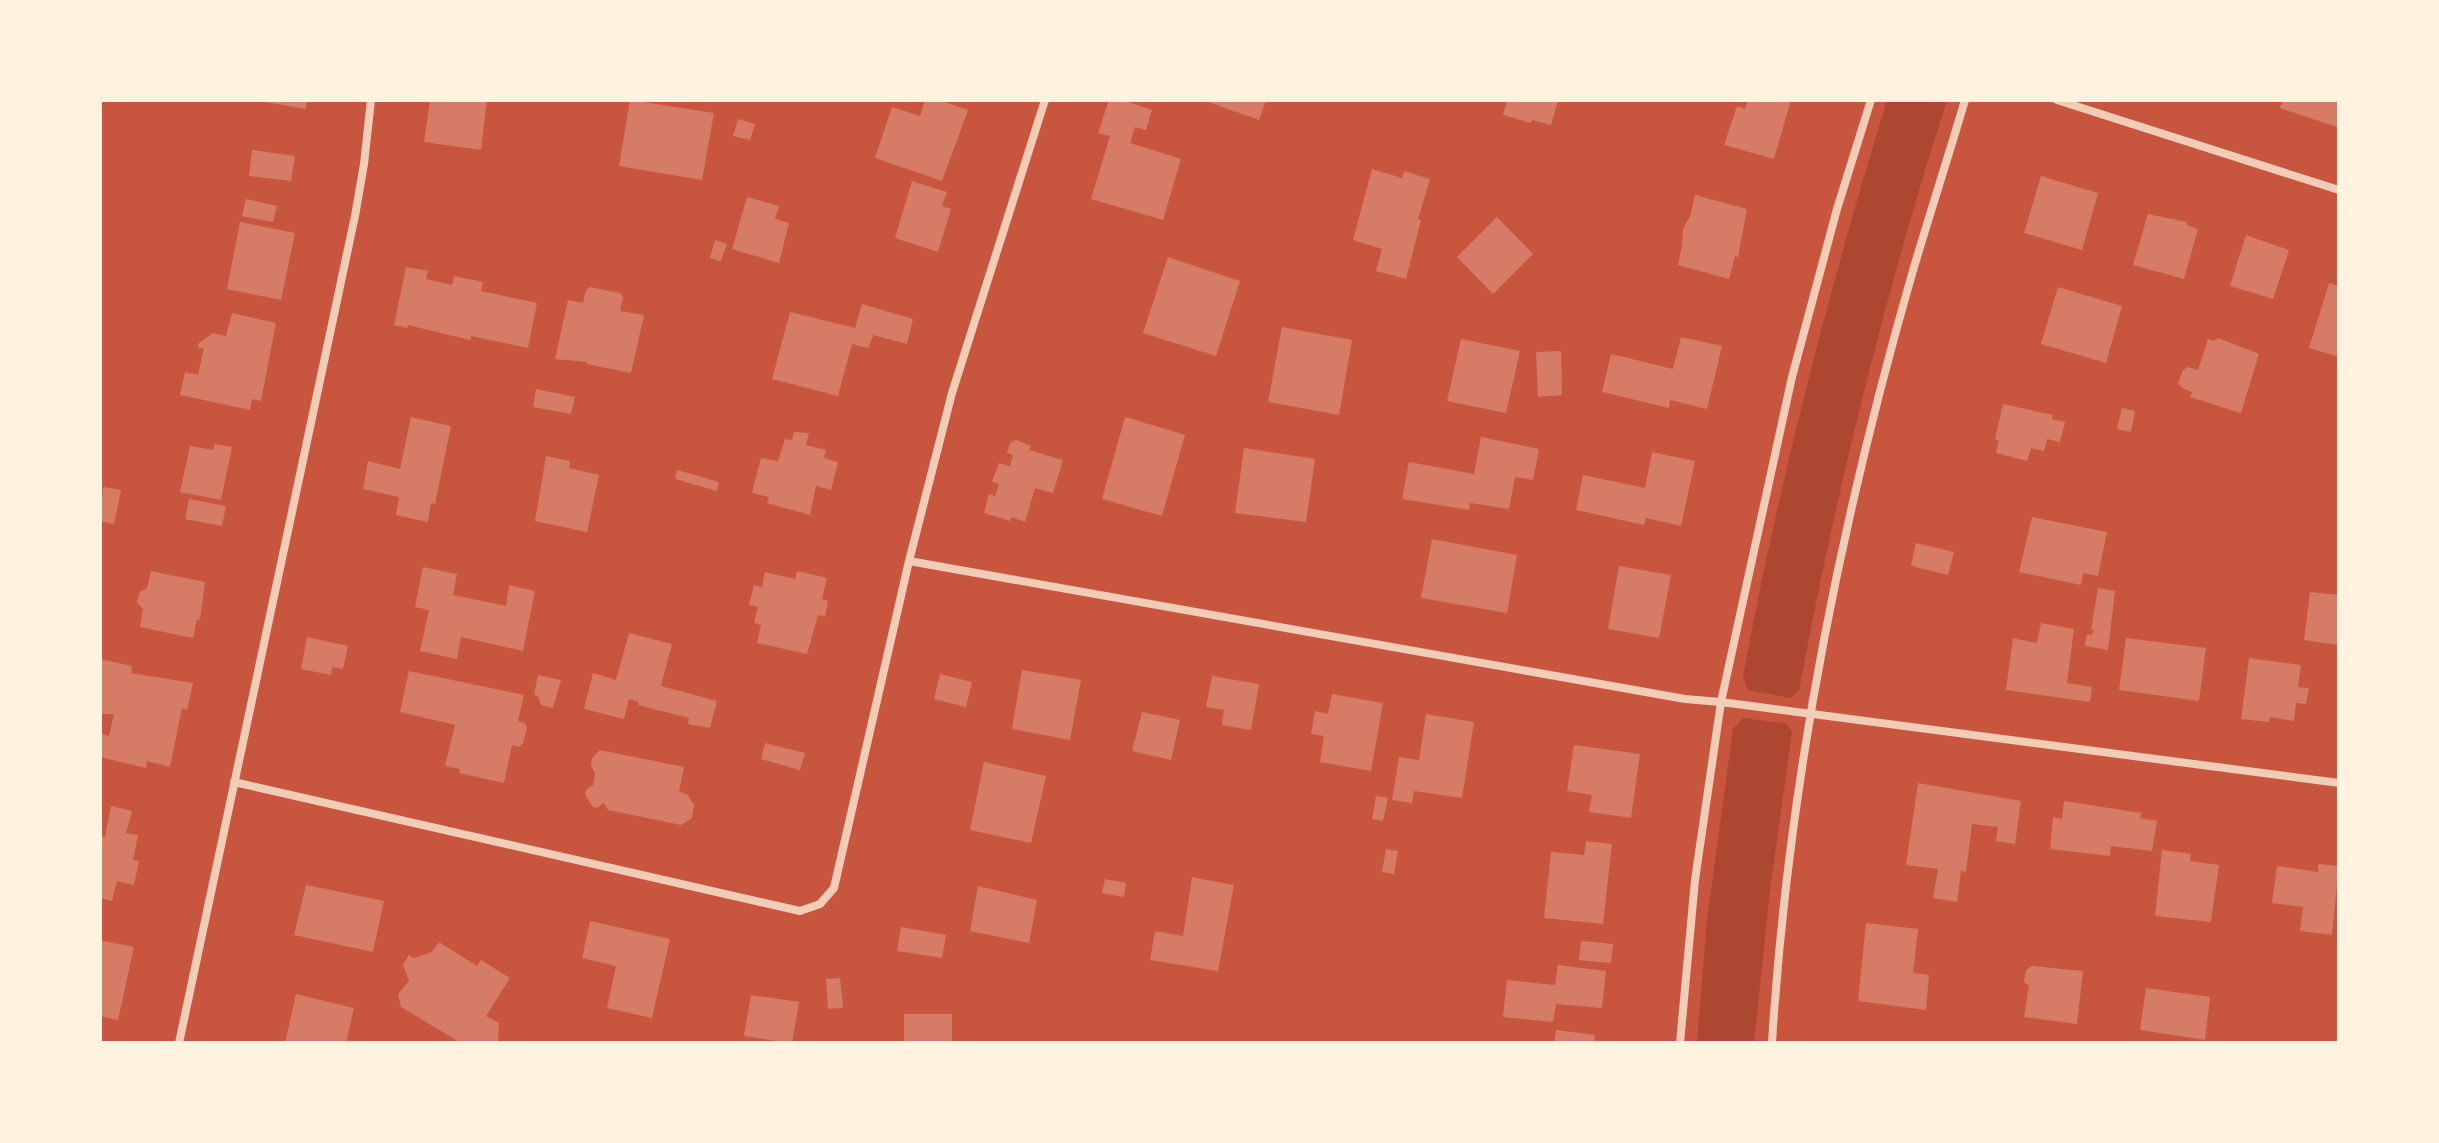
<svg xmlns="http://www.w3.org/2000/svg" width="2439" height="1143" viewBox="0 0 2439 1143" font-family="Helvetica,sans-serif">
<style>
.green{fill:#ae4732}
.building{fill:#d67c66}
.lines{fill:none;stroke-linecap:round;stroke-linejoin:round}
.minor{stroke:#f1ccb7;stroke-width:8}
</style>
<rect width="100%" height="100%" fill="#c8553d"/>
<path class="green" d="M1887,100H1947C1885,294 1836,490 1799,691L1790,698L1748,690L1743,677C1779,481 1829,290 1887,100Z
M1743,718L1787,724L1792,732L1770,890L1754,1043H1697L1707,920L1730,751L1733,729Z"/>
<path class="building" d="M252,100H307L306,109Z
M430,100H487L481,150L424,142Z
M630,100L714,113L702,180L619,166Z
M925,100H939L968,110L942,181L875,158L892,107L920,116Z
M1109,100H1123L1152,110L1146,130L1135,127L1130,143L1181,159L1163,220L1091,199L1110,136L1098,133Z
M1203,100H1266L1259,120Z
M1507,100H1558L1551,125L1532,120L1531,123L1503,115Z
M1748,100H1791L1774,159L1724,145L1737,106L1745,109Z
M2283,100H2339L2337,127L2280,108Z
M738,119L755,124L750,140L733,136Z
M252,150L295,156L291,181L249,176Z
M1372,169L1402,178L1404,171L1430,179L1418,219L1421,220L1406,279L1376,271L1382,249L1353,240Z
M2041,176L2098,193L2082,250L2024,233Z
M912,181L947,192L942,206L951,209L938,252L895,238Z
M1695,195L1747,209L1738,257L1735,256L1729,279L1678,265L1682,245L1683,229L1690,216Z
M747,197L779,206L775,219L789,223L779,263L732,249Z
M246,199L277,206L273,222L242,216Z
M2148,214L2186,222L2187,225L2198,229L2184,279L2133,265Z
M1497,217L1533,254L1493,294L1457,257Z
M240,222L295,233L281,300L227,289Z
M2246,235L2289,250L2273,299L2230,286Z
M715,240L727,244L721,261L710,258Z
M1168,257L1240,281L1216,356L1143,333Z
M406,267L428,271L426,279L452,285L454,276L483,282L481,291L537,303L528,348L471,336L470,340L408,325L407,328L394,325Z
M2329,283L2339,286V357L2309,348Z
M590,287L620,293L623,298L620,311L644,315L631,373L587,364V362L555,359L568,300L583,303L586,290Z
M2058,287L2122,306L2106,363L2041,344Z
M862,304L913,319L907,344L873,335L869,348L852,344L838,396L772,379L790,312L855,328Z
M232,313L276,323L261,401L252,399L250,410L180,395L185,372L198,375L204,348H198L199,343L213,333L226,336Z
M1282,327L1352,340L1339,415L1268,402Z
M1681,337L1722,346L1707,409L1670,400L1669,408L1602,392L1611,354L1673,369Z
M2218,338L2259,354L2241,413L2190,397L2192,392L2182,388L2178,383L2183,370L2188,367L2198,370L2208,339L2214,341Z
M1461,339L1520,351L1506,413L1447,401Z
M1561,351L1562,395L1538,397L1536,352Z
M536,389L575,397L571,414L533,407Z
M2003,404L2053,415L2052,419L2065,422L2060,442L2047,439L2044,451L2031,448L2027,461L1996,453L1999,441L1995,439Z
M2122,408L2135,411L2131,432L2117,429Z
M411,417L451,426L435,504L431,503L428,522L396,515L399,497L363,489L368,461L400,469Z
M1125,417L1185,435L1162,516L1102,499Z
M794,432L809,433L806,445L826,450L824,458L838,462L831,490L816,486L810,515L767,503L769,497L752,493L761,458L778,461L785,439L792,440Z
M1481,437L1539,449L1533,480L1515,477L1509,509L1470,503L1469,510L1402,499L1409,462L1474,474Z
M1016,440L1031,446L1029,450L1063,460L1053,493L1035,488L1025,522L1011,517L1010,521L984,513L989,494L995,496L999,484L992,482L999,463L1010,466L1013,455L1007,453L1010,443Z
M215,444L232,447L221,500L180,492L190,446L213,450Z
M1244,448L1315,459L1306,522L1235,513Z
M1652,452L1695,461L1681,526L1646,518L1644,525L1576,510L1583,475L1645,488Z
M546,456L570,461L569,468L599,475L587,532L535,521Z
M677,470L719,482L717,491L675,479Z
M103,487L121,490L114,524L100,521Z
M189,499L226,506L222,526L185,519Z
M2032,517L2107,532L2098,576L2083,573L2081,585L2019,572Z
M1432,539L1517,555L1507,613L1421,598Z
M1916,543L1954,552L1948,575L1911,566Z
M1619,566L1671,575L1659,638L1608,629Z
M423,567L457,574L453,595L506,606L509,585L535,591L523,651L461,637L457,659L420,651L429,610L415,607Z
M151,571L205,582L200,620L197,619L193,638L140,627L143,609L137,602L140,592L147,588Z
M797,571L827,578L822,599L828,601L825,617L818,615L807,654L757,643L761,625L754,623L758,607L749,605L754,585L762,587L765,572L795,579Z
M2098,588L2115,591L2108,650L2085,646L2087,634L2092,635L2094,630H2091Z
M2310,592L2339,595L2337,645L2304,640Z
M2041,623L2074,629L2067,683L2092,687L2090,702L2006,690L2013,638L2037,643Z
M629,633L672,644L661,686L717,701L710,728L688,724L689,718L638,705L639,702L629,699L624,719L584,709L593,673L616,680Z
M307,637L348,646L343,669L332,667L331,675L301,669Z
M2126,638L2206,648L2199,701L2119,690Z
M2249,658L2301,665L2298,687L2309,688L2306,704L2296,703L2294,721L2270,717L2269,722L2241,719Z
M100,659L132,666L131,673L193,683L187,710L182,708L170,767L147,761L146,768L100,757L102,734L109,736L114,714H100Z
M1022,670L1081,680L1070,740L1012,729Z
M409,671L524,695L518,721L525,723L527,728L523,743L519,747L512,745L504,783L459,773L460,769L445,766L455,725L400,712Z
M940,674L972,682L966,707L934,699Z
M538,675L561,680L553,708L541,705L538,696L534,695Z
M1212,676L1259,684L1251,730L1222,725L1224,710L1206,707Z
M1332,694L1383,703L1371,771L1320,762L1324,736L1311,734L1315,711L1328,714Z
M1142,712L1180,720L1171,760L1132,751Z
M1426,714L1474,722L1462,798L1414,791L1412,803L1392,800L1399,757L1419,760Z
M765,743L805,753L800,770L761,759Z
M1574,745L1640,754L1631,818L1589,812L1592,795L1567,791Z
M600,750L684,767L679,792L687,794L694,805L692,818L681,825L608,810L604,803L597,808L593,807L585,795L586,790L593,785L595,773L591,766L592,758Z
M984,762L1046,776L1031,843L970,830Z
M1918,783L2021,801L2015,844L1996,841L1998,827L1972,824L1966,872L1961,871L1957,902L1933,898L1938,869L1906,865Z
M1376,796L1388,798L1383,821L1372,819Z
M2064,801L2141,813L2140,818L2157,821L2152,851L2111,846L2110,856L2050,849L2053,817L2062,819Z
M111,806L132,811L126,833L138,835L133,860L139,861L134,885L117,881L112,901L100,898V836L105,837Z
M1586,841L1612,844L1603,924L1544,918L1551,852L1584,855Z
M1386,849L1398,851L1394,874L1382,872Z
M2162,850L2191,854L2190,861L2219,865L2211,922L2155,916Z
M2318,864L2339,866L2332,935L2300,931L2303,907L2272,903L2277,866L2318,872Z
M1192,877L1234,885L1218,971L1150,960L1155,931L1183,936Z
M1105,879L1126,883L1124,897L1102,893Z
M306,885L384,901L373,952L294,935Z
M978,886L1037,900L1029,943L970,931Z
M590,921L670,939L652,1018L607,1008L616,966L582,958Z
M1866,923L1918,929L1913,973L1929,975L1926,1010L1858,1001Z
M901,927L946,935L942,958L897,951Z
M100,940L134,947L118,1020L100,1016Z
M1581,941L1613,944L1611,963L1579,960Z
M439,942L477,966L481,960L510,978L486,1016L499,1023L498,1043H461L401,1007L398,994L409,981L403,965L409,955L413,958L432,952Z
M1558,965L1606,971L1602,1008L1556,1004L1553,1022L1503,1017L1507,980L1555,985Z
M2032,966L2083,971L2077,1024L2024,1017L2029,986L2024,982L2026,970Z
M840,978L843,1008L828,1009L826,979Z
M2146,988L2210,997L2205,1040L2140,1030Z
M296,994L354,1008L346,1043H285Z
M751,995L799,1002L792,1043L744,1036Z
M904,1014H952V1043H904Z
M1556,1030L1595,1035L1594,1043H1554Z"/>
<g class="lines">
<path class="minor" d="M2057,100L2339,190
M909,561L1685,699L1721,702L2339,783
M234,782L800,911L820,904L834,888L909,561L952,393L1045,100
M179,1043L355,216L364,164L371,100
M1680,1043L1695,880L1721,702L1792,377L1837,209L1871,100
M1772,1043C1788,786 1841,521 1912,274C1929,216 1948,158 1965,100"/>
</g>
<rect width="2439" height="1143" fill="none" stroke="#fff3e0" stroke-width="204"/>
</svg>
